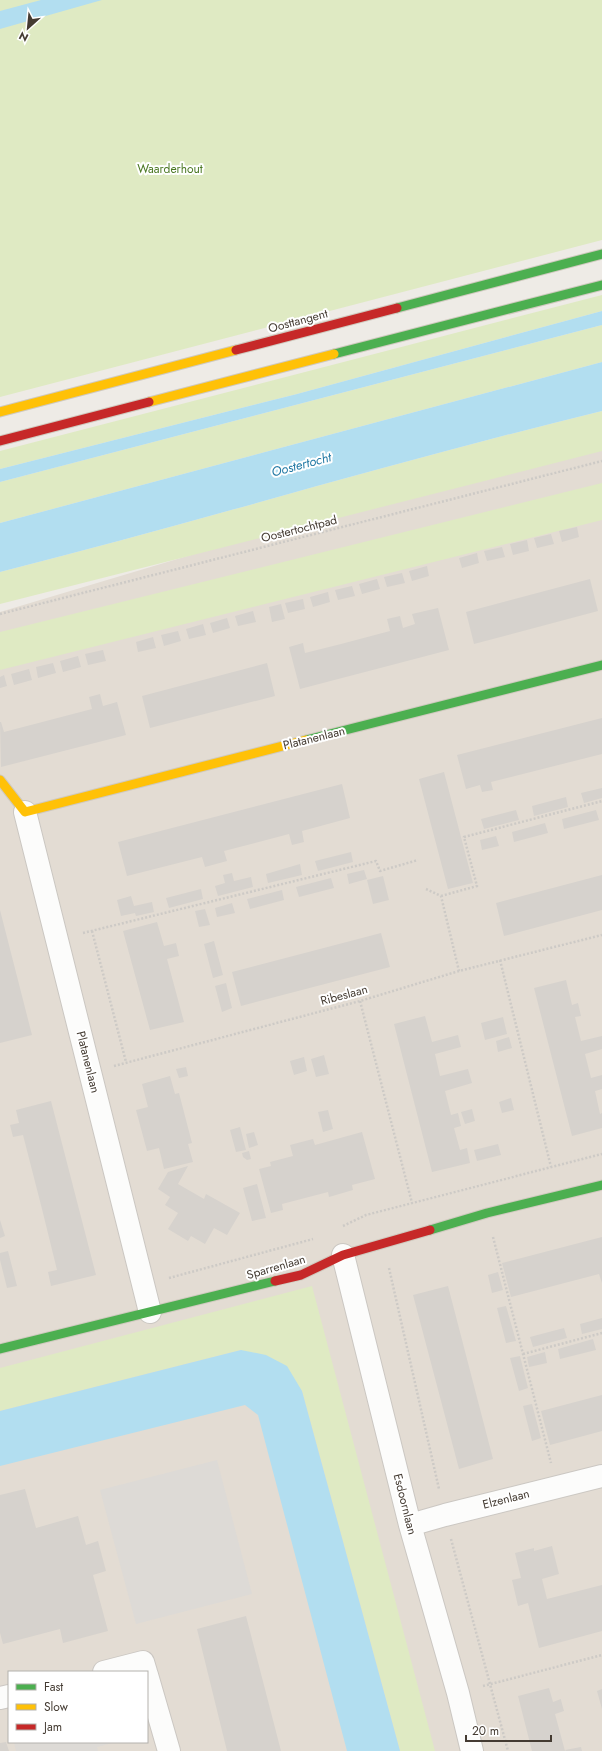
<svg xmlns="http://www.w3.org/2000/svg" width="602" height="1751" viewBox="0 0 602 1751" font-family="Jost,sans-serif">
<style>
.residential{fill:#e3dcd3;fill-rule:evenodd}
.green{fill:#dfeac3}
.parking{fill:#dddad6}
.water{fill:#b2def0}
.building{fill:#d6d2cd}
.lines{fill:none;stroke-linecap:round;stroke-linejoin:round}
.street-casing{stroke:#cbc7c2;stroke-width:24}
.fast-casing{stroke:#cfc9be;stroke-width:11}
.slow-casing{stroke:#cfc9be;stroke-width:11}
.jam-casing{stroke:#cfc9be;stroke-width:11}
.path{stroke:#cdcac6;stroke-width:2.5;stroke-dasharray:2 2;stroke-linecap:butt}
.street{stroke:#fcfcfb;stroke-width:22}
.fast{stroke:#4caf50;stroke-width:9}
.slow{stroke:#ffc107;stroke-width:9}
.jam{stroke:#c62828;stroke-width:9}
.labels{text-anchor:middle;stroke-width:4;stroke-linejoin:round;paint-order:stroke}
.park-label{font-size:12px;fill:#4b7823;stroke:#fff}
.street-label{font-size:12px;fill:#443b32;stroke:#fff}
.water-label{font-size:13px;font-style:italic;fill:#247aa5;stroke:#fff}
</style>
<rect width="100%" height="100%" fill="#eeebe6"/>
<path class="residential" d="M602,432V1751H0V612ZM9,1672H147V1742H9Z"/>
<path class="green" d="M0,0H602V240L0,397Z
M602,295V311L297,394L0,469V451Z
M602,325V362L0,523V482Z
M602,411V451L0,604V572C201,521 400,460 602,411Z
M602,483V520L0,670V632Z
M312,1286L435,1751H400L302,1391L241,1350L0,1411V1368Z"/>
<path class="parking" d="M217,1460L252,1594L136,1624L100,1490Z
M14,1742H116L97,1747L98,1751H16Z"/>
<path class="water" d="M41,0H102L0,29V11Z
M602,311V325L0,482V469L297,394Z
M602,362V411C400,460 201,521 0,572V523Z
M241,1350L266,1355L287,1366L302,1391L400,1751H347L258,1415L245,1405L0,1466V1411Z"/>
<path class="building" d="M577,527L579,537L562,542L559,531Z
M551,534L554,544L537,548L534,538Z
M527,540L529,551L513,555L510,544Z
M502,547L505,557L487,561L484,551Z
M477,553L479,563L462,568L459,558Z
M427,566L429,576L412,581L409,571Z
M402,573L405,583L387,587L384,577Z
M377,579L380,589L362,594L359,584Z
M590,579L598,611L474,644L466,612Z
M352,586L355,596L338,600L335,590Z
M328,592L330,602L313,607L310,597Z
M303,599L305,609L288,613L285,603Z
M281,604L285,619L272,622L269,607Z
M438,608L449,650L300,689L289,647L303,643L305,653L341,644L390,631L387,619L400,616L403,628L415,624L412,614Z
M253,611L256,622L238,626L235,616Z
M227,618L230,628L213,633L210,623Z
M203,624L206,635L189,639L186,629Z
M178,631L181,641L164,646L161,635Z
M153,637L156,648L138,652L136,642Z
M103,650L106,661L88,665L85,654Z
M78,656L81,667L63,672L60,661Z
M53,663L56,673L38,678L36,667Z
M267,663L275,696L150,728L142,696Z
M29,669L32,680L14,685L11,674Z
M4,675L7,686L0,688V677Z
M100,694L103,706L117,702L126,735L1,767L0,722H1L4,732L92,709L89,697Z
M602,718V754L491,782L493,790L482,792L480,785L466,789L457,755Z
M444,772L473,883L448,889L419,779Z
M342,784L350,818L302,831L304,842L292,845L289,834L224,851L227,861L205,867L202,857L127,876L118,842Z
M602,788V798L584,803L581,793Z
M566,797L568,807L534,816L532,806Z
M516,810L519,820L484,829L481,819Z
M596,810L599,820L564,829L562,819Z
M545,823L548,833L514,842L512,832Z
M496,836L499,846L482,850L480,840Z
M351,852L353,862L318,871L315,861Z
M300,864L302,875L268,883L266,874Z
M364,870L367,879L349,884L347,874Z
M232,873L234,881L251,877L253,887L218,896L215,886L225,883L223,875Z
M602,875V910L504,936L496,903Z
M383,876L389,900L373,904L367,880Z
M331,878L334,888L299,897L296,887Z
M201,889L203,899L169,908L166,898Z
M282,890L284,900L250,909L247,899Z
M131,896L134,906L152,902L154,912L136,916L135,913L121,916L117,900Z
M232,903L235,913L217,917L215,908Z
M205,909L210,925L199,927L195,911Z
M0,910L32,1035L0,1043Z
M157,922L164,946L176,943L179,956L167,959L184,1022L150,1030L123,931Z
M381,933L390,967L241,1006L232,972Z
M214,941L223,975L213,978L204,944Z
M566,980L572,1005L578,1003L581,1016L575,1017L581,1041L602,1036V1049L585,1054L591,1078L602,1075V1089L595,1091L600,1114L602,1113V1128L572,1136L534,988Z
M226,983L232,1008L222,1012L215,986Z
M425,1016L432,1042L458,1035L461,1047L435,1054L440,1076L468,1069L472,1083L445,1091L451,1115L458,1113L461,1126L454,1128L460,1150L467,1148L470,1163L432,1172L394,1024Z
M503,1017L507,1034L485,1040L481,1023Z
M509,1037L512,1048L498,1052L496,1041Z
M324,1055L329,1074L316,1077L311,1059Z
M304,1057L307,1071L294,1075L290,1061Z
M186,1067L188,1076L179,1078L176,1069Z
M170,1076L175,1094L179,1093L192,1143L188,1144L193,1162L164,1169L159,1148L147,1151L136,1110L148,1107L142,1084Z
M511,1098L514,1110L502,1113L499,1102Z
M51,1101L96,1275L51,1286L48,1272L57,1270L42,1209L23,1135L13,1137L10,1125L19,1123L16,1110Z
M472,1109L475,1121L465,1124L461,1112Z
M328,1110L333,1129L323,1132L318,1112Z
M240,1127L246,1150L236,1152L230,1130Z
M254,1132L258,1145L249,1148L246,1134Z
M362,1132L375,1179L352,1185L353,1190L329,1197L328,1192L282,1204L283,1210L271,1213L259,1169L271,1166L270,1162L293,1156L290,1145L313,1139L315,1145Z
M498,1144L501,1155L477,1161L474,1150Z
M249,1151L251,1159L247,1160L243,1157L242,1153Z
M188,1166L178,1184L204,1199L206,1194L240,1213L227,1235L214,1228L205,1244L191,1236L188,1241L168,1229L178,1213L165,1205L170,1197L158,1189L168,1172Z
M257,1184L266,1218L252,1221L243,1188Z
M0,1220L5,1236L0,1238Z
M602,1237V1283L599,1274L511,1297L502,1263Z
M8,1251L17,1286L7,1288L0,1260V1253Z
M498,1272L503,1290L492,1293L488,1275Z
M448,1286L493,1459L459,1469L413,1295Z
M506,1306L516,1341L506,1343L497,1308Z
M602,1318V1329L582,1334L580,1324Z
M564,1328L567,1338L533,1347L530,1337Z
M593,1339L596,1350L560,1359L558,1349Z
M545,1352L547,1363L529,1367L527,1357Z
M520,1356L528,1388L519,1391L510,1358Z
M602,1395V1431L550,1445L541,1411Z
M532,1404L541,1438L532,1441L523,1406Z
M25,1489L36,1528L78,1516L86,1545L98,1541L106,1571L93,1575L108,1631L63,1643L60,1629L3,1644L0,1633V1495Z
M552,1546L559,1574L542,1579L547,1599L602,1585V1631L539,1648L528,1603L518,1606L512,1580L521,1578L515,1553L534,1548V1551Z
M246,1616L281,1751H227L197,1629Z
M549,1688L553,1702L561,1699V1700L564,1711L555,1714L565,1751H532L518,1696Z
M602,1689V1709L597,1691Z
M6,1742L9,1751H0V1743Z
M581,1747L582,1751H566L565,1750Z"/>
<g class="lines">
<g class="street-casing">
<path id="street" d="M25,812L150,1312
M343,1255L410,1525L458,1693L472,1751
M410,1525L445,1515L602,1476
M104,1672L143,1662L146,1672
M147,1675L169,1751
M0,1698L9,1696"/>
</g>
<g class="fast-casing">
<path id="fast" d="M397,308L602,254
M334,354L602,285
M306,740L602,665
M430,1230L487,1213L602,1185
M0,1349L275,1281"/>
</g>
<g class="slow-casing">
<path id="slow" d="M149,402L334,354
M0,412L236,350
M0,780L25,812L306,740"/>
</g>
<g class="jam-casing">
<path id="jam" d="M236,350L397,308
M0,441L149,402
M275,1281L301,1275L343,1255L430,1230"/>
</g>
<path class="path" d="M0,614L602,461
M426,889L441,896L459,971
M441,896L477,886L464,837L602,801
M92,931L126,1062
M83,933L376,861L380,871L418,860
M500,960L551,1167
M360,1001L412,1203
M114,1066L360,1001L459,971L602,935
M343,1226L366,1215L602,1154
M493,1237L551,1463
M389,1268L439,1489
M169,1278L313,1239
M523,1354L602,1333
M451,1539L508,1751
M483,1686L602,1655"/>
<use href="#street" class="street"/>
<use href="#fast" class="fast"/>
<use href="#slow" class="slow"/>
<use href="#jam" class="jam"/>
</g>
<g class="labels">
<g class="park-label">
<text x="170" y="173">Waarderhout</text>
</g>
<g class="street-label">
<text transform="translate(298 321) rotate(-15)" y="4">Oosttangent</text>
<text transform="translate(299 529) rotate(-14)" y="4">Oostertochtpad</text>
<text transform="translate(314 738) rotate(-14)" y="4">Platanenlaan</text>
<text transform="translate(344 995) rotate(-15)" y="4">Ribeslaan</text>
<text transform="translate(88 1062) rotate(76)" y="4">Platanenlaan</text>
<text transform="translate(276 1267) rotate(-16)" y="4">Sparrenlaan</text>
<text transform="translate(506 1499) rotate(-14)" y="4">Elzenlaan</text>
<text transform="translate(405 1504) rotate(76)" y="4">Esdoornlaan</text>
</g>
<g class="water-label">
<text transform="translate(301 464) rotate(-15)" y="5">Oostertocht</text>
</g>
</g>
<rect x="8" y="1671" width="140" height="72" fill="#ffffff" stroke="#b4b1ad"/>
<rect x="16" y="1684" width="20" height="6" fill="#4caf50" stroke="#b4b1ad"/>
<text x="44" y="1691" font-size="12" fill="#443b32">Fast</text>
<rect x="16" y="1704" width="20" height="6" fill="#ffc107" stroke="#b4b1ad"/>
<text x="44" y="1711" font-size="12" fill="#443b32">Slow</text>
<rect x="16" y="1724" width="20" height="6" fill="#c62828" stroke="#b4b1ad"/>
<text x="44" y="1731" font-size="12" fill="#443b32">Jam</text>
<g transform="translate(28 28) rotate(207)" stroke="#ffffff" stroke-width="3" paint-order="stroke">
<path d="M0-3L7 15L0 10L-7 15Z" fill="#443b32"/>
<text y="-6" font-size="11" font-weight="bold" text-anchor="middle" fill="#443b32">N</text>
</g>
<path d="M466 1735v6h85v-6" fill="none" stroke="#443b32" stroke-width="2"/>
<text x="472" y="1735" font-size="12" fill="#443b32" stroke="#ffffff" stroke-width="3" paint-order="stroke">20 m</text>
</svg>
